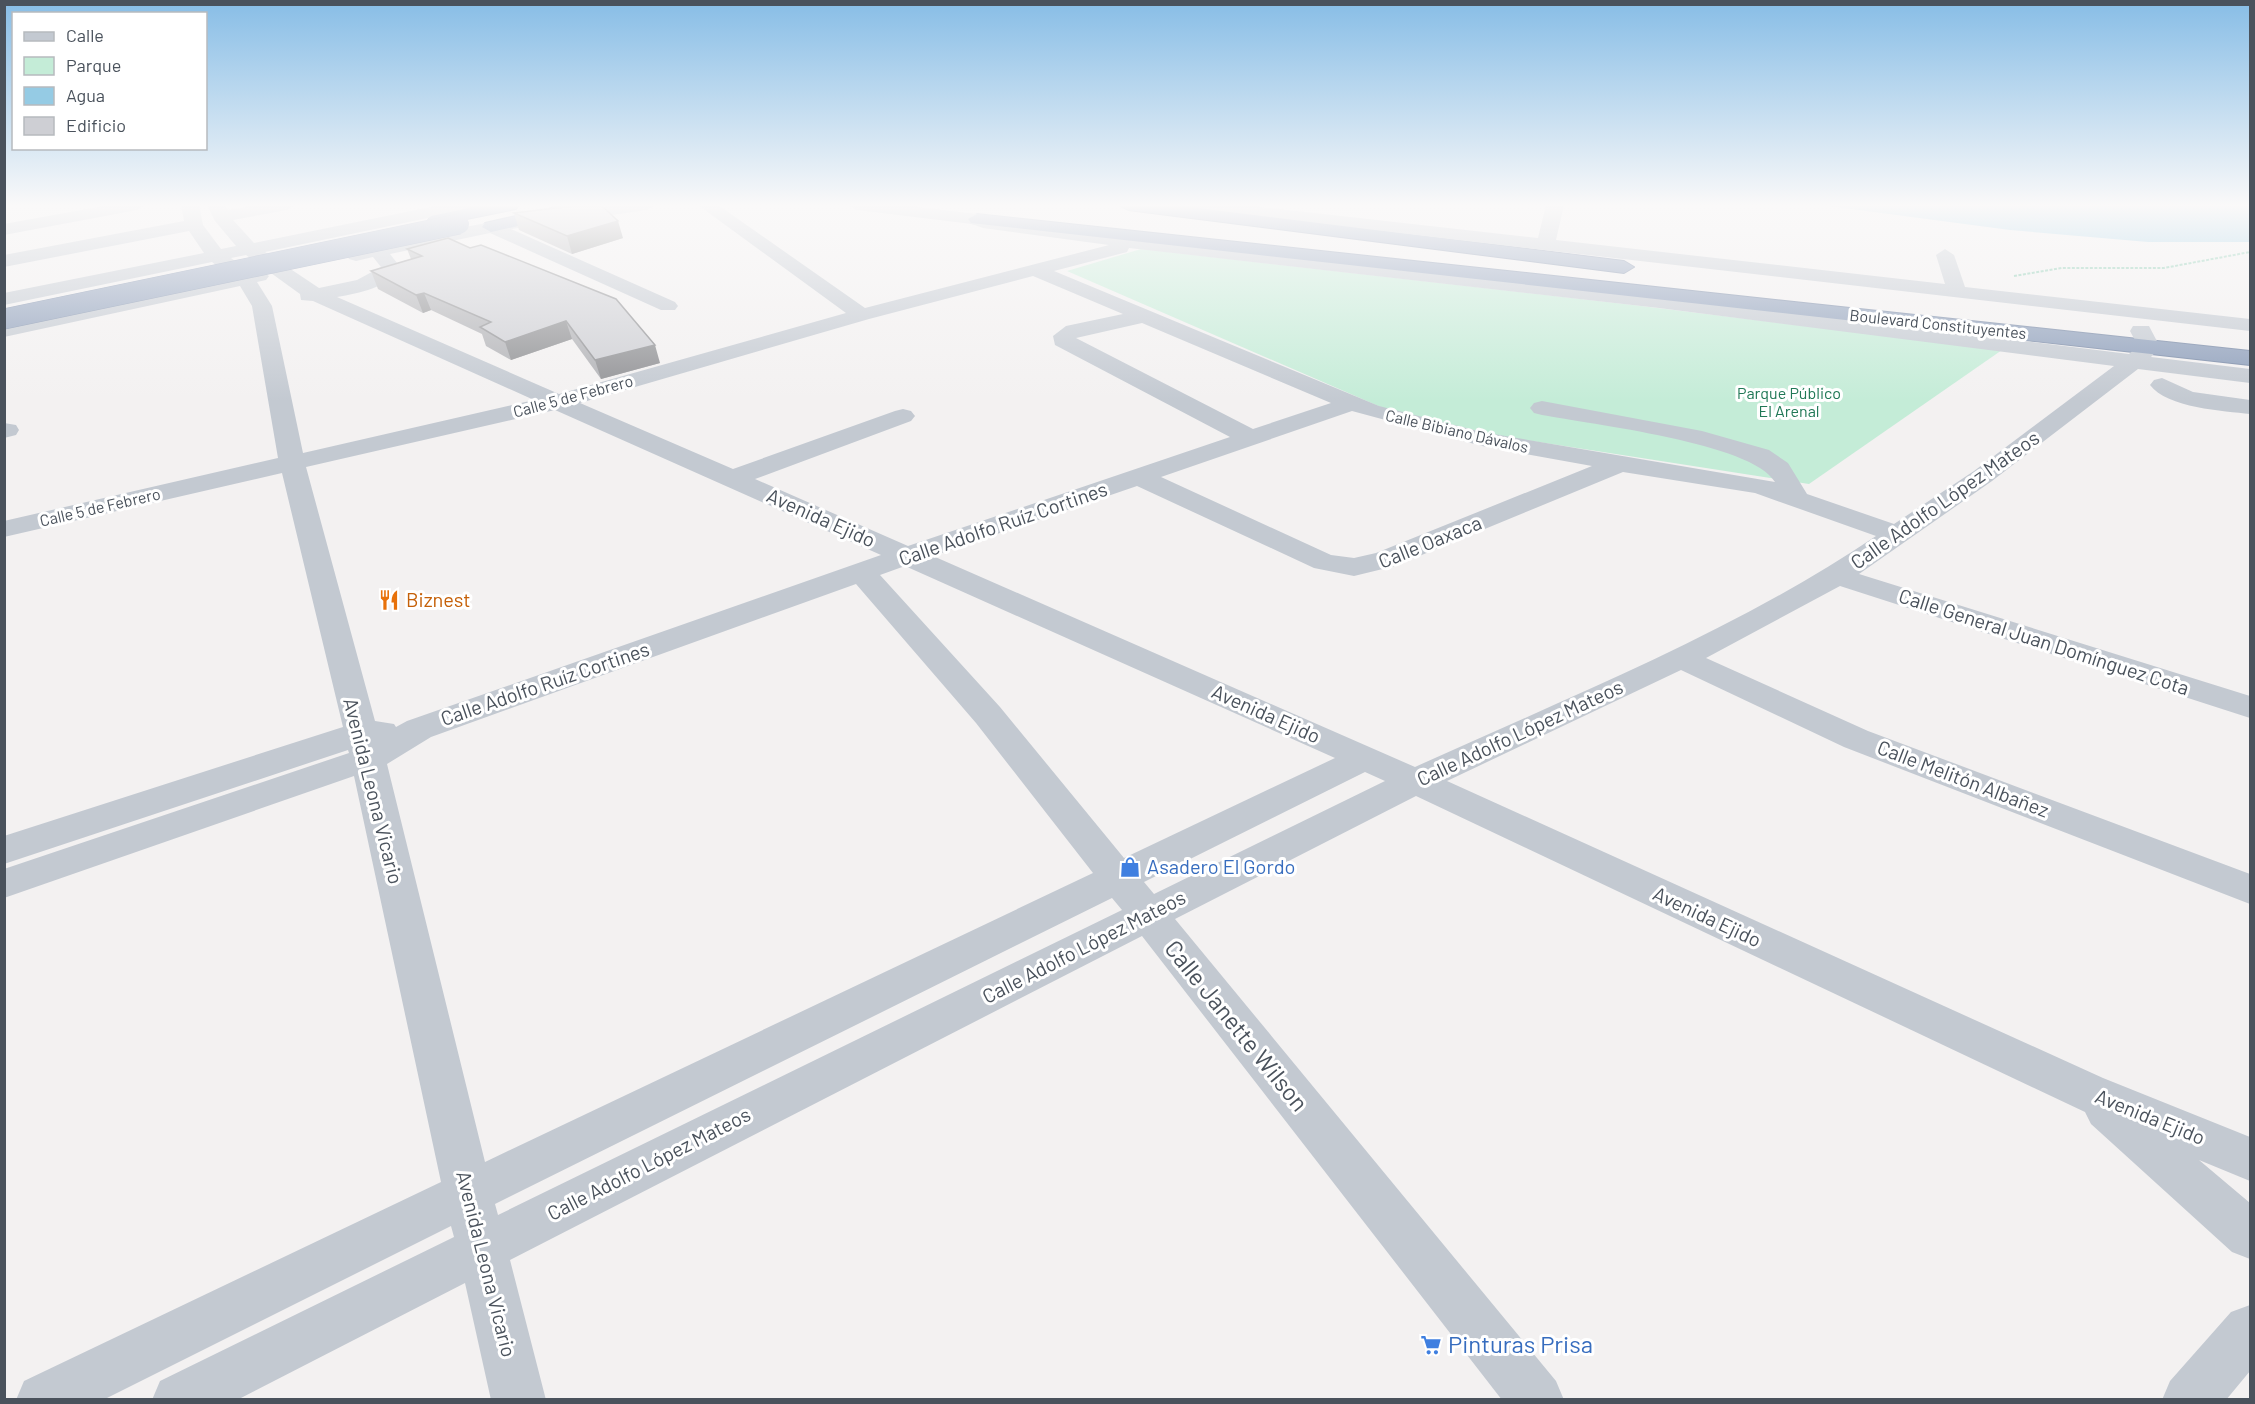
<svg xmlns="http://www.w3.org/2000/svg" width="2255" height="1404" viewBox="0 0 2255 1404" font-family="Barlow,sans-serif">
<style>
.green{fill:#c4ecd7}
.water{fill:#95cbe4}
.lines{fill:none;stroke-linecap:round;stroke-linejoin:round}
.highway-casing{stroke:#7889a6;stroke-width:2}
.path{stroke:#7fc7ab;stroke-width:2;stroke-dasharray:3 1.5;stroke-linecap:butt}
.minor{fill:#c3c9d1;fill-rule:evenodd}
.highway{fill:#8d9eba;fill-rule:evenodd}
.highway-bridge-casing{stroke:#7889a6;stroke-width:21;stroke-linecap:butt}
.highway-bridge{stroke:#8d9eba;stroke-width:20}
.wall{fill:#b1b2b6}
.shaded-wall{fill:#909194}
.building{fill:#cecfd4;stroke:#909194;stroke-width:1.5}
.labels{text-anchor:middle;stroke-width:6;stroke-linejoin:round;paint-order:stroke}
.far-street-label{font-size:16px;fill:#4a525c;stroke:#fff}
.far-park-label{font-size:16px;fill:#207856;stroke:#fff}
.street-label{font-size:20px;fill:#4a525c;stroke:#fff}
.food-label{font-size:20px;fill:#c56008;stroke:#fff;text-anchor:start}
.shop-label{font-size:20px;fill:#366cbe;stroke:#fff;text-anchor:start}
.near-street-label{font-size:24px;fill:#4a525c;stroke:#fff}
.near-shop-label{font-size:24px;fill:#366cbe;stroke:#fff;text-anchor:start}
</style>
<rect width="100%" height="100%" fill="#f3f1f1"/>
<path class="green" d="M1141,249L1633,305L2002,350L1809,484L1499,436L1383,408L1067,271Z"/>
<path class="water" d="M1821,205H2250V242H2148L2010,230Z"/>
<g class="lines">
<g class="highway-casing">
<path id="highway" d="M484,205H519L516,209L437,225L428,220L431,216Z
M565,205H597L594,209L491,232L482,227L485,223Z
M1119,205H1173L1624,261L1634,267L1624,273L1128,210Z
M977,214L2250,351V365L971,223L968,219Z"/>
</g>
<path class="path" d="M2014,276L2062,268H2164L2250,252"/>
<path class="minor" d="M109,205H146L137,210L4,235V224Z
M181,205H199L203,225L221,249L236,246L215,221L207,205H225L228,210L258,205H296L287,210L233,220L254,243L440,205H475L466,210L265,252L319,288L357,280L381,267L373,257L356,261L349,259L347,255L356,249C456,229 554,205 656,205L647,210L511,229L675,302L678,306L675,310H661L490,233L390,254L401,268C387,288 360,293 337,297L559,394L846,313L698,205H718L865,308L1109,245L983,228L972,224L857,210L848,205H902L977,214L988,218L1136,237L1659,296L2129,354L2138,346L2130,331L2133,326H2149L2160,347L2151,357L2250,369V383L2138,369L1992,481L1859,574L2250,696V718L1840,586L1706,658L1868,731L2250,874V904L1844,747L1681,670L1447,781L2103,1078L2250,1137V1181L2199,1160L2250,1203V1259L2232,1252L2091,1124L2085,1112L1416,796L1175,919L1556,1381L1564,1400H1502L1142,936L510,1260L546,1400H491L465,1283L237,1400H152L160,1381L454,1237L451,1226L103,1400H16L24,1381L441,1182L354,776L4,898V869L349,753L348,750L4,864V836L343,727L282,473L4,537V521L278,458L252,306L240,286L4,337V324L230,276L212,262L4,305V293L204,253L189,231L4,267V255L184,221ZM1129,248L1659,308L2114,366L1974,471L1894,524L1807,494L1788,463L1769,450L1702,431L1542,401L1534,403L1530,408L1534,413L1542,415C1589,424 1753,443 1775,482L1482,432L1379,406L1054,271L1127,252ZM246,255L300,294L301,300L313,301L534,400L303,453L272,306L257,282L266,280L269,276L259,270L249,272L231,258ZM1033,276L1123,314L1066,326L1053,336L1055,345L1230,437L908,546L755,479L911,421L915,416L911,411L903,409L895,411L733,469L580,403L869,319ZM1142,323L1331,403L1253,429L1076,338ZM555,410L881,555L407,721L396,727L394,724L375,721L306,467ZM1352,411L1482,446L1592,466L1376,553L1354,558L1331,555L1161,477ZM1623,472L1755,493L1876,536C1734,632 1571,696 1415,767L933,556L1137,486L1314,568L1354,576L1395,566ZM905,566L1335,758L1124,858L1000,707L880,575ZM856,584L976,723L1093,873L485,1162L387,764L431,737ZM1365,772L1385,781L1154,894L1144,882ZM1112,898L1122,910L498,1215L495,1204Z
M1187,205H1242L1538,238L1546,205H1564L1556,240L1945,284L1936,255L1945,249L1954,255L1965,287L2250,319V331L1196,210Z
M2162,378L2193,392L2250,400V414C2224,411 2167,408 2150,385L2154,380Z
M4,423L16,425L19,430L16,435L4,438Z
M2250,1305V1371L2226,1400H2162L2170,1381L2231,1312Z"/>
<use href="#highway" class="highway"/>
<g class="highway-bridge-casing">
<path id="highway-bridge" d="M4,319L459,224"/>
</g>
<use href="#highway-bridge" class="highway-bridge"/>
</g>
<path class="wall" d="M514,213L623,238L572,254L519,230Z
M407,249L660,363L601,379L572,339L511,360L486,346L482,334L431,310L423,313L378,289L371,271L411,259Z"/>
<path class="shaded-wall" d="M618,221L623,238L572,254L567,236Z
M424,293L431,310L423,313L416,295Z
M566,321L572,339L511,360L505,342Z
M655,345L660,363L601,379L595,360Z"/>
<path class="building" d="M582,205H601L618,221L567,236L514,213Z
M448,238L470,248L481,245L616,299L655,345L595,360L566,321L505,342L480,327L491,322L424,293L416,295L371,271L422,256L407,249Z"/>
<linearGradient id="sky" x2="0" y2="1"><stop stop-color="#87bde6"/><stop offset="0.51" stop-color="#faf9f9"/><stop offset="1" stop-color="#faf9f9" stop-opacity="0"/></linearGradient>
<rect width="2255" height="402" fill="url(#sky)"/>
<defs>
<g id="restaurant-bare" transform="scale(1.62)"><path d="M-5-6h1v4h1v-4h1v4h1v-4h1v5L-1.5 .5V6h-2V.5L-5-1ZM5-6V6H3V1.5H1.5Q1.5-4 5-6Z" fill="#e8710a" stroke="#fff" stroke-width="2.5" paint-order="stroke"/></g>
<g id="shop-bare" transform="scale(1.62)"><path d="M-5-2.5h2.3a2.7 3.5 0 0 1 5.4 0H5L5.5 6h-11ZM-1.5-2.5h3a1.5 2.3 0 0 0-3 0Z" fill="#3f7fe0" stroke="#fff" stroke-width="2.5" paint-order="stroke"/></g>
<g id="supermarket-bare" transform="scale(1.62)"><path d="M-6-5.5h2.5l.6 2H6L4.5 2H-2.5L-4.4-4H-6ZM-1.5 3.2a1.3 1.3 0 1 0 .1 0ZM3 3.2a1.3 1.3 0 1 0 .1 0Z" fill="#3f7fe0" stroke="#fff" stroke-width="2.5" paint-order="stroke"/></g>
</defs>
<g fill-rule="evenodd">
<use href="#restaurant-bare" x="389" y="600"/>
<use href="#shop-bare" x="1130" y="867"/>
<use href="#supermarket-bare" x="1431" y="1345"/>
</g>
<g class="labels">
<g class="far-street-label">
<text transform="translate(1938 324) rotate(6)" y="6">Boulevard Constituyentes</text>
<text transform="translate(573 396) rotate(-15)" y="6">Calle 5 de Febrero</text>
<text transform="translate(1457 431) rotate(13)" y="6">Calle Bibiano Dávalos</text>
<text transform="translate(100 507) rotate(-13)" y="6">Calle 5 de Febrero</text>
</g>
<g class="far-park-label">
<text x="1789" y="399">Parque Público<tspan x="1789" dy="18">El Arenal</tspan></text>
</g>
<g class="street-label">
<text transform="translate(1945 500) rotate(-35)" y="7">Calle Adolfo López Mateos</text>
<text transform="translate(821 518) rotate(24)" y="7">Avenida Ejido</text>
<text transform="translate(1003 524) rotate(-19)" y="7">Calle Adolfo Ruíz Cortines</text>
<text transform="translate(1430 542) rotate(-22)" y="7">Calle Oaxaca</text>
<text transform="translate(2044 642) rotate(18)" y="7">Calle General Juan Domínguez Cota</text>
<text transform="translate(545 684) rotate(-19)" y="7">Calle Adolfo Ruíz Cortines</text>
<text transform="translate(1266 714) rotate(24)" y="7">Avenida Ejido</text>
<text transform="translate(1520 733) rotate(-25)" y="7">Calle Adolfo López Mateos</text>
<text transform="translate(1963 779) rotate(21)" y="7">Calle Melitón Albañez</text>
<text transform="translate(373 791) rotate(76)" y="7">Avenida Leona Vicario</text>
<text transform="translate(1707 917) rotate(25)" y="7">Avenida Ejido</text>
<text transform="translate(1084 947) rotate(-27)" y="7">Calle Adolfo López Mateos</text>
<text transform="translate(2150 1117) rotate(22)" y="7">Avenida Ejido</text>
<text transform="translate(649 1164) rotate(-27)" y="7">Calle Adolfo López Mateos</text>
<text transform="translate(486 1264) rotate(76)" y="7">Avenida Leona Vicario</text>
</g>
<g class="food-label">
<text x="406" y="607">Biznest</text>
</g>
<g class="shop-label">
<text x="1147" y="874">Asadero El Gordo</text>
</g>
<g class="near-street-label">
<text transform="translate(1236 1026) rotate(51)" y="8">Calle Janette Wilson</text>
</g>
<g class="near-shop-label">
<text x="1448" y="1353">Pinturas Prisa</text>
</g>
</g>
<rect width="2255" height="1404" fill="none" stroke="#4a525c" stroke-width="12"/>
<rect x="12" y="12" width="195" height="138" fill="#ffffff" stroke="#b7babe" stroke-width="1.5"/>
<rect x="24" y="32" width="30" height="9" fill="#c3c9d1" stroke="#b7babe" stroke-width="1.5"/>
<text x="66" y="42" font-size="18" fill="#4a525c">Calle</text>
<rect x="24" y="57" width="30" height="18" fill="#c4ecd7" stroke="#b7babe" stroke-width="1.5"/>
<text x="66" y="72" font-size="18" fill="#4a525c">Parque</text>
<rect x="24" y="87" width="30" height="18" fill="#95cbe4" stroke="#b7babe" stroke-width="1.5"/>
<text x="66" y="102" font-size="18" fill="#4a525c">Agua</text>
<rect x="24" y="117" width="30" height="18" fill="#cecfd4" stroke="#b7babe" stroke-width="1.5"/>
<text x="66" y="132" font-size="18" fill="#4a525c">Edificio</text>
</svg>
